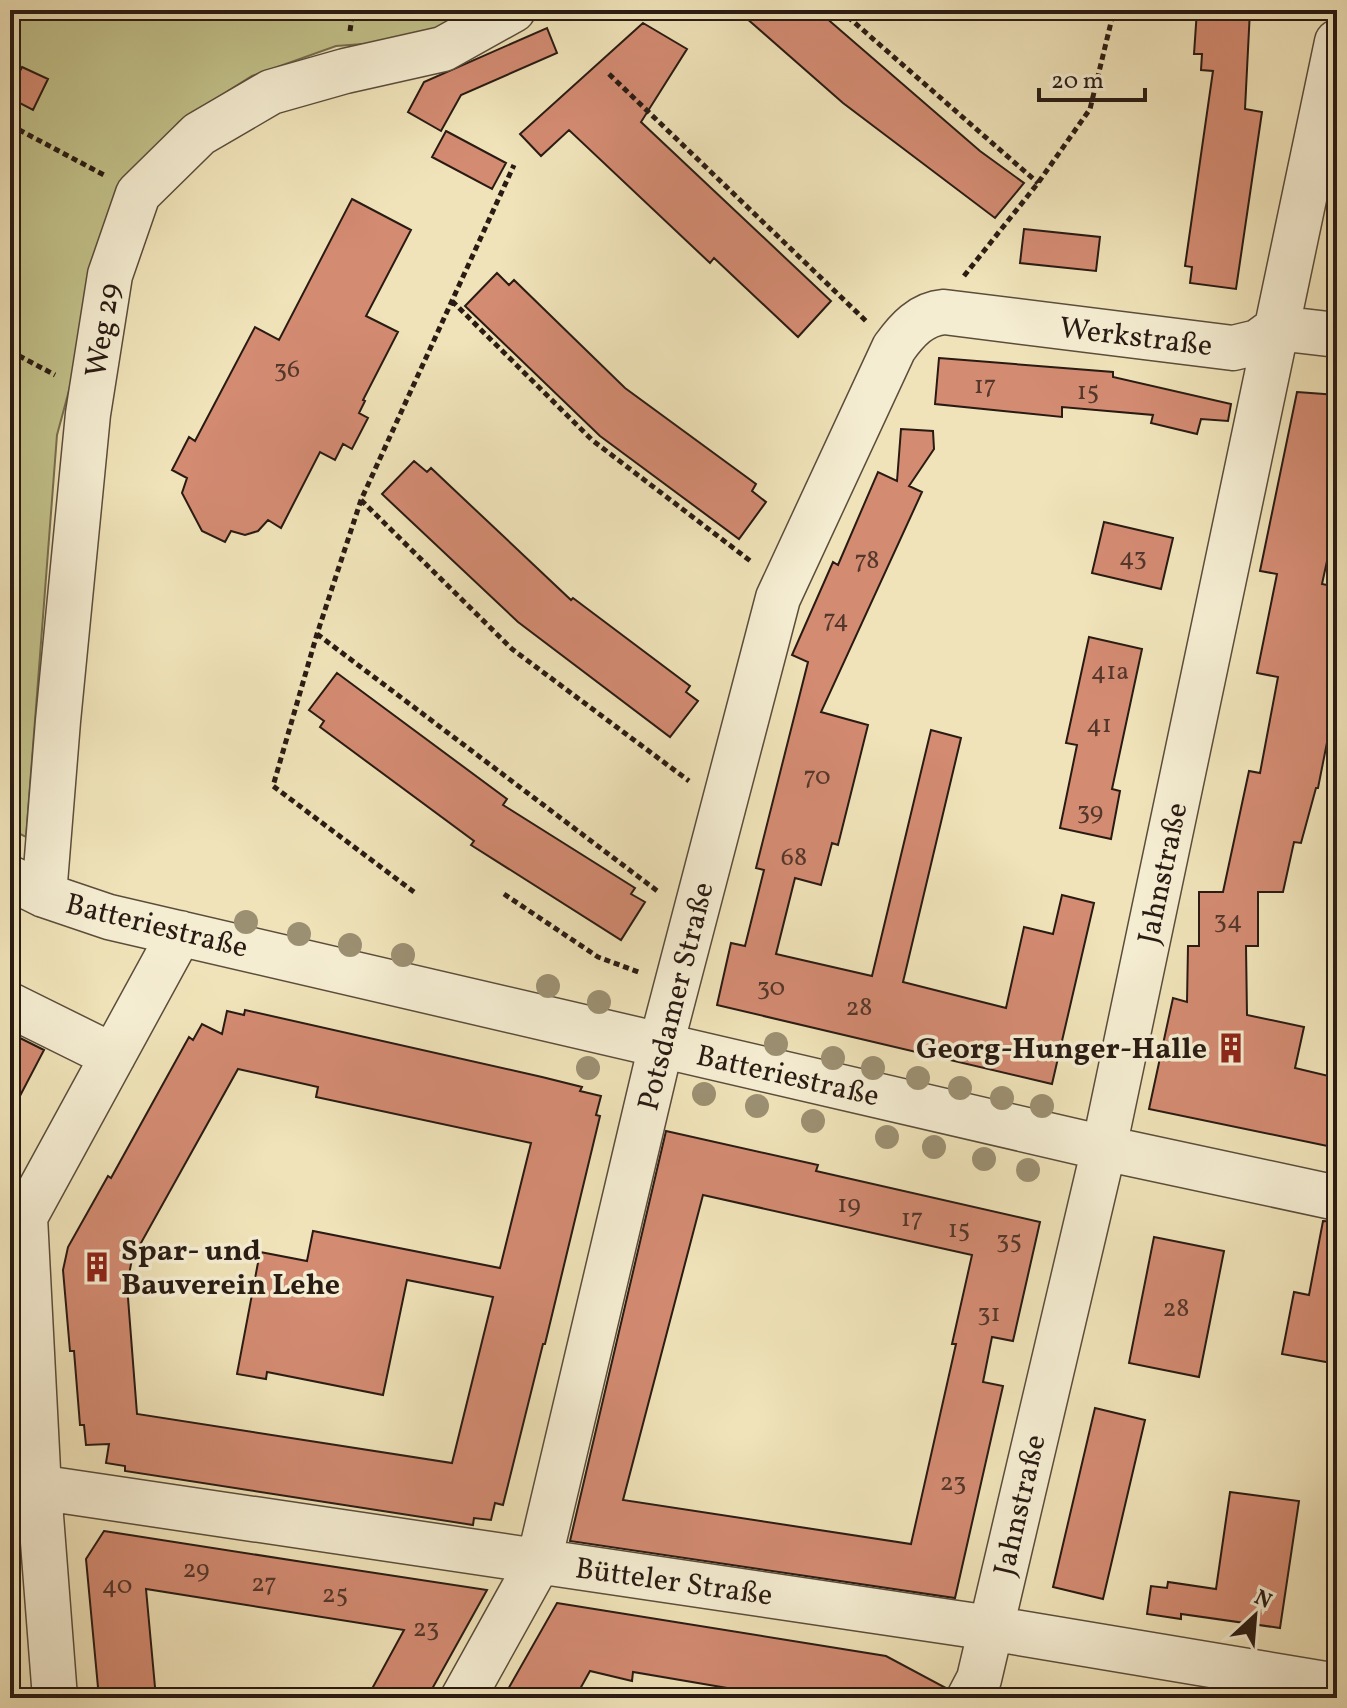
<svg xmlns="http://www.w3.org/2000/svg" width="1347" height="1708" viewBox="0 0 1347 1708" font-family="Vollkorn,serif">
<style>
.green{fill:#c2c18a;stroke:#766e4e;stroke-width:2}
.building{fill:#d38b72;stroke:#291b13;stroke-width:2;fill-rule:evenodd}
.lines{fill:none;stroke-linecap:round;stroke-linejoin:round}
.minor-casing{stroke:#5b4d3c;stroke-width:47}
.path{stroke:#291b13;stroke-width:5;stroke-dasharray:6 4;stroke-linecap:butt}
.minor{stroke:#f5edd2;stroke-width:44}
.tree{fill:#9c9072}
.labels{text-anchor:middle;stroke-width:7;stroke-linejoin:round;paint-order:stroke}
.number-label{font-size:26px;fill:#54372b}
.street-label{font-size:30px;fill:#291b13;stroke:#f5edd2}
.poi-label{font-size:30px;font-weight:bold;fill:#291b13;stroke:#f5edd2;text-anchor:end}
</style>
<rect width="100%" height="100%" fill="#f0e3b9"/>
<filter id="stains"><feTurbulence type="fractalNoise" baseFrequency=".0025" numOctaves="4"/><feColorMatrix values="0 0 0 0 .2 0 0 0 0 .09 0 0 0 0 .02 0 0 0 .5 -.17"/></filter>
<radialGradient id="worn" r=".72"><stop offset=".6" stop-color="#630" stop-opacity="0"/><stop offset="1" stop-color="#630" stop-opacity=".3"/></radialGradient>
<path class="green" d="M10,10H481L418,40L336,46L252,76L179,122L133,176L102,268L57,435L26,837L10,829Z"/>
<path class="building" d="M737,10H817L980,151L1024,183L995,218L843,103Z
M1197,10H1250L1245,109L1262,112L1236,289L1190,283L1192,267L1185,266L1213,71L1201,70L1202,54H1194Z
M643,23L687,49L641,122L831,301L798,337L714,258L710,263L569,130L541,156L520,134Z
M547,28L557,53L461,95L441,131L408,112L424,82Z
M22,67L48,79L33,110L10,98V91Z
M446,131L506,163L492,189L432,157Z
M352,199L411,230L366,316L398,332L363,400L365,401L359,413L368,418L352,449L343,444L335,460L320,452L281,528L268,520L258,531L245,535L231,531L225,542L202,531L182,493L187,478L172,470L189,437L195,441L255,327L279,340Z
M1024,229L1100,237L1096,271L1020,263Z
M497,273L509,285L514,280L625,388L756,484L752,491L766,502L739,539L600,436L465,306Z
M939,358L1113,372V377L1231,404L1228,421L1201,419L1197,434L1151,423L1153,415L1062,407V417L935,404Z
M1297,392L1337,395V515L1322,584L1337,587L1332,629L1337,630V639L1327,687L1337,692L1318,788H1316L1301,843L1294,842L1283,892H1258V946H1246L1247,1015L1304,1027L1295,1068L1337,1078V1148L1149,1109L1173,998L1187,1002L1188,946H1199V892H1223L1249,771L1260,773L1278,677L1257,673L1277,574L1260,571Z
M901,429L933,431L934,449L909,486L922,492L821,712L868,725L838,845L832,843L821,885L795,878L776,954L872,976L931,730L961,738L903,982L1006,1008L1024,927L1053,934L1062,895L1094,903L1052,1084L717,1005L731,943L745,946L764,870L756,868L808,662L792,655L833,562L838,565L878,472L897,481Z
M414,461L427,472L431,468L571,600L573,598L690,686L686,692L698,701L670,737L518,622L382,494Z
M1104,522L1173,538L1161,589L1092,573Z
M1089,637L1142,649L1112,789L1120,791L1111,839L1060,828L1077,745L1066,743Z
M337,673L507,799L503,805L635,888L631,894L645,902L621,940L471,845L474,841L320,727L324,721L309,710Z
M245,1010L542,1077L582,1087L580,1091L601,1096L596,1115L600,1116L545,1344H543L503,1505L495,1503L491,1520L474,1518L473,1525L125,1471V1466L106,1463L109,1444L86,1445L84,1425H80L74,1351H70L63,1270L68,1247L108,1176L111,1178L189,1037L193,1040L202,1024L222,1034L227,1011L244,1015ZM238,1069L318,1087L316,1097L531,1143L500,1268L313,1231L307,1261L260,1252L237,1374L266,1379L267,1372L383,1395L407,1280L493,1297L452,1463L137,1414L127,1285L132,1259Z
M10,1033L44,1050L10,1115Z
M666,1131L818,1165L816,1171L1040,1222L1013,1341L992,1337L983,1382L1003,1386L955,1598L570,1541ZM703,1195L972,1255L952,1344H956L911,1544L623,1500Z
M1323,1221L1337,1222V1364L1282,1354L1294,1292L1309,1295Z
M1154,1237L1224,1251L1199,1377L1129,1363Z
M1095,1408L1145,1420L1103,1599L1053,1587Z
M1230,1492L1299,1501L1280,1628L1181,1614V1619L1147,1614L1151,1586L1167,1588L1168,1582L1216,1589Z
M104,1531L303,1562L487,1590L427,1698H367L404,1630L146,1589L156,1698H99L86,1559Z
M557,1603L886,1656L946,1688L944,1698H786L633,1672L632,1681L590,1671L575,1698H503Z"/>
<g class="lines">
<g class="minor-casing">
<path id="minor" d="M10,878L44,895L109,917L1104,1148L1337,1198
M44,895L58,721L88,414L110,275L138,194L199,134L271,92L345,71L443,49L513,10
M10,1005L113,1056
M10,1483L990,1628L1337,1686
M55,1698L39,1490L25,1217L180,933
M463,1698L539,1561L661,1045L778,598L894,348C907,330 921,314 944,312L1233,348L1258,342L1277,328L1337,335
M969,1698L979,1679L1104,1148L1337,42"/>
</g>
<path class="path" d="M840,10L1038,183
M350,31L353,10
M609,74L867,322
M10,125L104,175
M964,276L1038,183L1090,109L1114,10
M452,301L592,440L753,563
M10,351L55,375
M361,500L512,649L689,781
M317,634L660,893
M414,892L273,786L317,634L361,500L514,165
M504,894L598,957L641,973"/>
<use href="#minor" class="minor"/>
</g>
<g class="tree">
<circle cx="246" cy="922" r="12"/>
<circle cx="299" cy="934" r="12"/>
<circle cx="350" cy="945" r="12"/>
<circle cx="403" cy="955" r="12"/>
<circle cx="548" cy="986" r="12"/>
<circle cx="599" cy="1002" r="12"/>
<circle cx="776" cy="1044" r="12"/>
<circle cx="833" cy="1058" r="12"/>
<circle cx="588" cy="1068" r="12"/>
<circle cx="873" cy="1068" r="12"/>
<circle cx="918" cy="1078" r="12"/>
<circle cx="960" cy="1088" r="12"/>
<circle cx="704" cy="1094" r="12"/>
<circle cx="1002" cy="1098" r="12"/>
<circle cx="757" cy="1106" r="12"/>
<circle cx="1042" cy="1106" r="12"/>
<circle cx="813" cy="1121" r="12"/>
<circle cx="887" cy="1137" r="12"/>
<circle cx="934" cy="1147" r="12"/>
<circle cx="984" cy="1159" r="12"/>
<circle cx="1028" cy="1170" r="12"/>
</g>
<defs>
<g id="building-bare" transform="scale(2.4)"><path d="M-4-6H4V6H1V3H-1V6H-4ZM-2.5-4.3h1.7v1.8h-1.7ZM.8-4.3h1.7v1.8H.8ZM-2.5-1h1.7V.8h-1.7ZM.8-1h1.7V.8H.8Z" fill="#8f2418" stroke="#f5edd2" stroke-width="2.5" paint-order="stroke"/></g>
</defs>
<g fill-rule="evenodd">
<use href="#building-bare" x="1231" y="1048"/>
<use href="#building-bare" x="97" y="1267"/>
</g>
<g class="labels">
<g class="number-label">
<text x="287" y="377">36</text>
<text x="985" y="393">17</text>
<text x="1088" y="399">15</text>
<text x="1133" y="565">43</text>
<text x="867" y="568">78</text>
<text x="836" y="627">74</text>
<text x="1110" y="679">41a</text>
<text x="1099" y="732">41</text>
<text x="817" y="784">70</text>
<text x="1090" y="819">39</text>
<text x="794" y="865">68</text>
<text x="1228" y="928">34</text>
<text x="771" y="995">30</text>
<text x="859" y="1015">28</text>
<text x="849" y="1212">19</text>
<text x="912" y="1226">17</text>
<text x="959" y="1237">15</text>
<text x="1009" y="1248">35</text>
<text x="1176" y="1316">28</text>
<text x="989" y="1321">31</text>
<text x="953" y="1490">23</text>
<text x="196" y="1577">29</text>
<text x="264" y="1591">27</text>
<text x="117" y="1593">40</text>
<text x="335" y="1602">25</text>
<text x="426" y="1636">23</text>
</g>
<g class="street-label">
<text transform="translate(102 330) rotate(-81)" y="10">Weg 29</text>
<text transform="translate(1136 336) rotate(7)" y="10">Werkstraße</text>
<text transform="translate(1162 873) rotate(-78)" y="10">Jahnstraße</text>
<text transform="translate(157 925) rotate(14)" y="10">Batteriestraße</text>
<text transform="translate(675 996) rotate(-76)" y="10">Potsdamer Straße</text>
<text transform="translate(788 1075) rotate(13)" y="10">Batteriestraße</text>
<text transform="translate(1019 1505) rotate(-77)" y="10">Jahnstraße</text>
<text transform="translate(674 1581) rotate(8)" y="10">Bütteler Straße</text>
</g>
<g class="poi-label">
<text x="1207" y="1058">Georg-Hunger-Halle</text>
<text x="121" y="1260" text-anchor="start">Spar- und<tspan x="121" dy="34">Bauverein Lehe</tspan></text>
</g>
</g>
<rect width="1347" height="1708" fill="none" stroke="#f0e3b9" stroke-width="40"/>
<rect x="12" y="12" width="1323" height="1684" fill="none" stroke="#291b13" stroke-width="4"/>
<rect x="20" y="20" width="1307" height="1668" fill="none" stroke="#291b13" stroke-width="2"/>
<g transform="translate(1255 1616) rotate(26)" stroke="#f5edd2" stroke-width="6" paint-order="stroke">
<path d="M0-6L14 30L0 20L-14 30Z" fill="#291b13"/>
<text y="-12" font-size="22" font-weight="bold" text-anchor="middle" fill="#291b13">N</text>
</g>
<path d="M1039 88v12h106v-12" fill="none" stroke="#291b13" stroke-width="4"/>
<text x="1051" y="88" font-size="24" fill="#291b13" stroke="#f5edd2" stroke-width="6" paint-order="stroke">20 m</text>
<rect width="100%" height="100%" filter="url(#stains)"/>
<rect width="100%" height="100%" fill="url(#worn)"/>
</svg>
